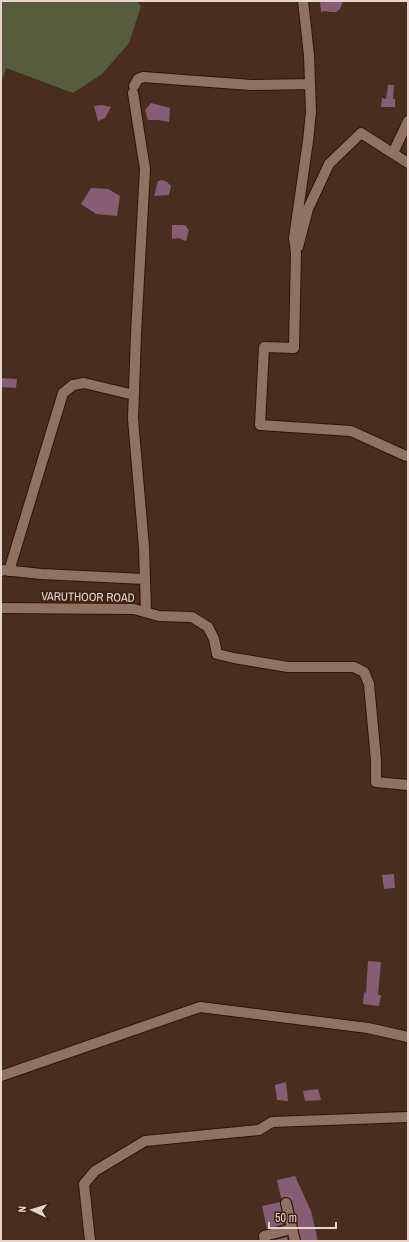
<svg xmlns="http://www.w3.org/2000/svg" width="409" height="1242" viewBox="0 0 409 1242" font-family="'Archivo Narrow',sans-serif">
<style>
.green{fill:#575c3e}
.building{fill:#865d72}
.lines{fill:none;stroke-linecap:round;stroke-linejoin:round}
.minor-casing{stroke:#2e1507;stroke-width:12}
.minor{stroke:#917262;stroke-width:10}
.labels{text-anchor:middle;stroke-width:4;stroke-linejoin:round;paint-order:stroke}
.street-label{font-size:12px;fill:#e6d5cc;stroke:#3e2416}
</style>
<rect width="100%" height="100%" fill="#492e1f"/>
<path class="green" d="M1,1H136L141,6L129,43L102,74L73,93L6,68L1,83Z"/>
<path class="building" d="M320,1H343L340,9L336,12H331L324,11L321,12Z
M388,85H394L393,99H395V107H381L382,98L386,99Z
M151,103L170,108L169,122L158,120H148L145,110Z
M102,105L111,107L105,118L98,121L94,106Z
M162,180L167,182L171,186L169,195L154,196L158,181Z
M91,188L108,189L120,196L117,216L96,214L81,204Z
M172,225H185L189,230L186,241L178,238L172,239Z
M1,378L17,379L16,388L1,387Z
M394,874L395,888L384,889L382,875Z
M368,961L381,962L378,995H381L379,1006L363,1004L364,992L366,993Z
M286,1082L288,1101L277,1100L275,1085Z
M318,1089L321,1100L305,1101L303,1091Z
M295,1176L311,1211L318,1241H301L292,1201L287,1197L281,1198L277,1180Z
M280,1202L284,1224L267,1229L262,1206Z
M287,1237L288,1241H271Z"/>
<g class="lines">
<g class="minor-casing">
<path id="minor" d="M303,1L309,55L311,112L308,141L294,238L296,253L294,348L264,347L260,425L351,431L406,456L408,455
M134,86L138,79L143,77L251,85L310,84
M133,93L145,169L136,334L133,419L144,547L146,612
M393,153L408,121
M298,247L308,209L329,164L361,133L408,163
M1,571L3,570L41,574L144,579
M9,571L63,393L73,385L84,383L134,395
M1,608L134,609L159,616L192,617L208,627L214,639L217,654L234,658L288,667H354L364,672L369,684L376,760V782L408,785
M1,1076L200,1007L368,1028L408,1037
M286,1203L295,1241
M90,1241L84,1184L95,1171L145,1141L259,1130L272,1122L408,1117
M265,1241L264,1236L292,1229"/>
</g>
<use href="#minor" class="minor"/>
</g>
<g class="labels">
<g class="street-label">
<text transform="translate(88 597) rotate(1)" y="4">VARUTHOOR ROAD</text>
</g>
</g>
<rect width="409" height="1242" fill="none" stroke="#e6d5cc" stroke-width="4"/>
<g transform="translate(32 1210) rotate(274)" stroke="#3e2416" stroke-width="3" paint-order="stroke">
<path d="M0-3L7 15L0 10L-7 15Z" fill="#e6d5cc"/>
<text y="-6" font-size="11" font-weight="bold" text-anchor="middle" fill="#e6d5cc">N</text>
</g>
<path d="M269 1222v6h67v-6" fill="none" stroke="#e6d5cc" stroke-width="2"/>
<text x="275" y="1222" font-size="12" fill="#e6d5cc" stroke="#3e2416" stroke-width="3" paint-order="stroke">50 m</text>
</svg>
